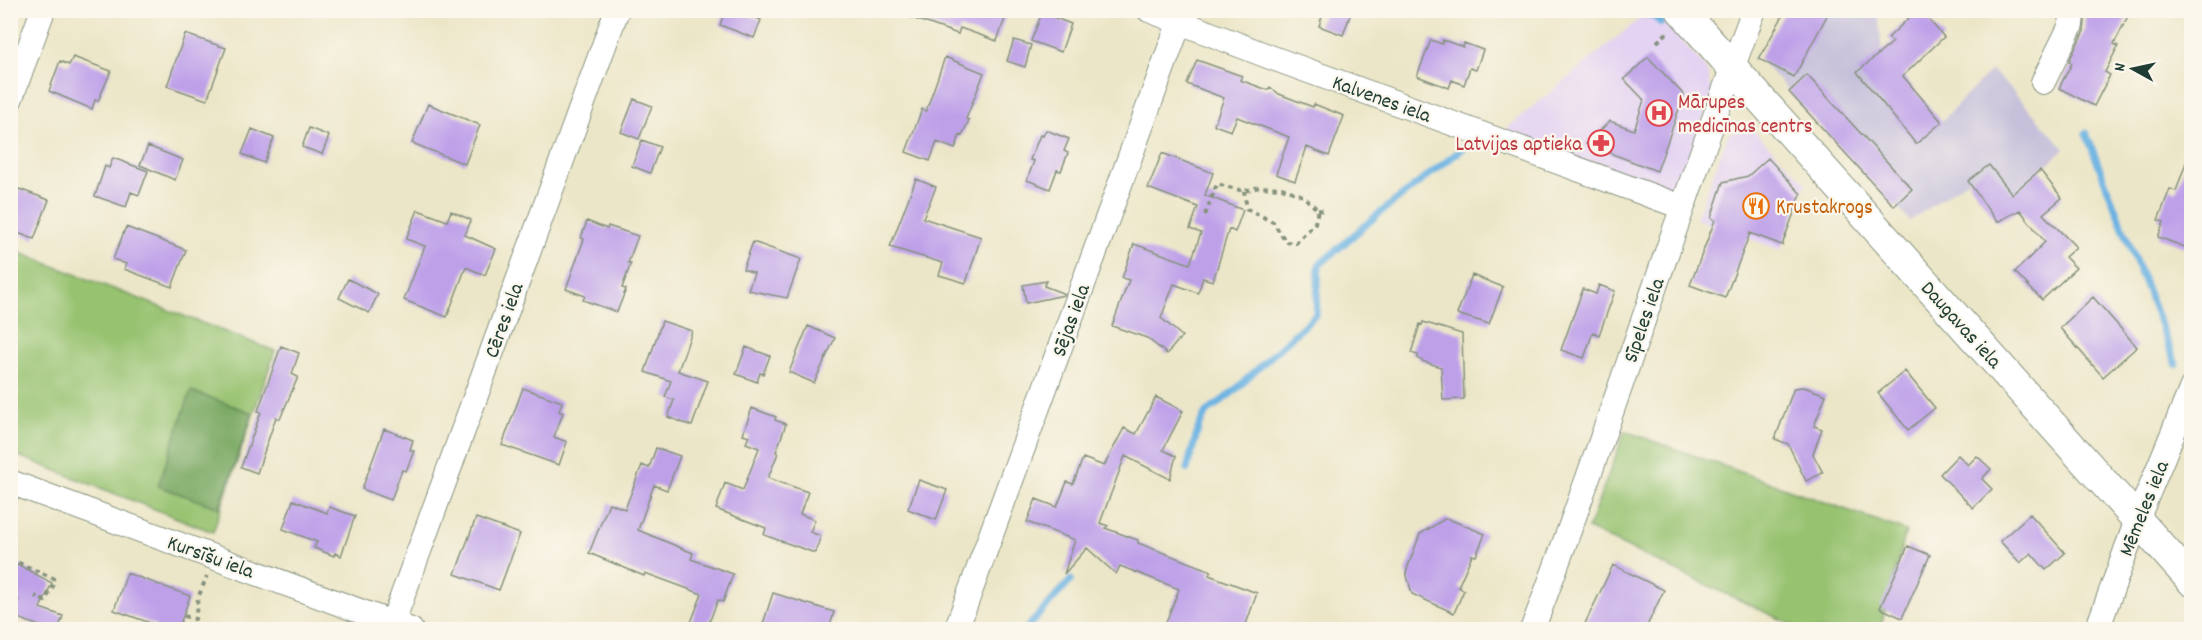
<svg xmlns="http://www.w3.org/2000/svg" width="2202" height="640" viewBox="0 0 2202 640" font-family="Dekko,sans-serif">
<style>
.built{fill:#e4d3f2}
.industrial{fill:#c6c0da}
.green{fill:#97c26f;stroke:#5b8052;stroke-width:1.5}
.forest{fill:#79a862;stroke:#4c724b;stroke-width:1.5}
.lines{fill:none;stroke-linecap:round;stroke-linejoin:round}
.stream{stroke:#6bb2e2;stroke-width:7}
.building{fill:#bea0e9}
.minor-casing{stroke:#86927e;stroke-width:26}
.major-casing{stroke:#86927e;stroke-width:32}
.path{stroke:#86927e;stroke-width:4;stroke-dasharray:4.5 4.5;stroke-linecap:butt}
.minor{stroke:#fff;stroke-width:24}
.major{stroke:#fff;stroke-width:30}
.labels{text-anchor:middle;stroke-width:4.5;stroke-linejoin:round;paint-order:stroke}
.street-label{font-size:21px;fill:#1f3d34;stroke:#fbf7ec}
.health-label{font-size:21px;fill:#be3a42;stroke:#fbf7ec;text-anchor:start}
.food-label{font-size:21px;fill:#c56008;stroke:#fbf7ec;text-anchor:start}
</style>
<rect width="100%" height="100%" fill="#fbf7ec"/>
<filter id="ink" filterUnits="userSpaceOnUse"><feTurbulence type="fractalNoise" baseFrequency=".0167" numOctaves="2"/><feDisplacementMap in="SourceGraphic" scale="12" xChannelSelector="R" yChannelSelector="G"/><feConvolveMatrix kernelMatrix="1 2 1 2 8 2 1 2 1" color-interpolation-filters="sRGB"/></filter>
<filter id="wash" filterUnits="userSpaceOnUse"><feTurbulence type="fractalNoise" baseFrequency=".008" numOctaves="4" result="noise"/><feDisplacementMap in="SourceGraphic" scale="24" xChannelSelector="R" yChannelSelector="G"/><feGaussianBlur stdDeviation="1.35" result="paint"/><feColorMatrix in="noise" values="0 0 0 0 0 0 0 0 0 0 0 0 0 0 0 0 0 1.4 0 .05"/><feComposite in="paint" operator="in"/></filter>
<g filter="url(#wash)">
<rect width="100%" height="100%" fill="#ece6c8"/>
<path class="built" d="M1649,11H1656L1703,65L1709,75V86L1715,88L1682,178L1674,185L1657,190L1500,134Z
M1754,131L1806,183L1780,250L1696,219L1729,133Z"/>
<path class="industrial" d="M1786,11H1878L1882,51L1941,122L1991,70L2010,88L2065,149L2012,194L1989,165L1910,221L1759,59Z"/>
<path class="green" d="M10,249L275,351L213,532L11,453Z
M1625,431L1906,531L1880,629L1803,630L1588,529Z"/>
<path class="forest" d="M191,391L253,413L219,508L158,486Z"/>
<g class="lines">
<path class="stream" d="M1637,13L1652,15L1661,23
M2086,133L2176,364
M1187,469L1199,426L1206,413L1233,392L1316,314L1319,265L1376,216L1465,147
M1025,630L1071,580"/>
</g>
<g id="blocks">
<path class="building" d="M725,10H749L747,14L761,20L754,38L720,25Z
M899,10H1008L997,41L960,28L958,34L898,13Z
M1324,10H1352L1343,35L1319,26Z
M1786,10H1830L1794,77L1759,59Z
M1917,10H1920L1944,37L1903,76L1942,122L1916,144L1857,72L1893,42L1888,38Z
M2086,10H2131L2114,44L2118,46L2105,72L2110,75L2094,106L2059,88L2072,63L2069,61L2084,31Z
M1042,13L1071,24L1061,52L1031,41Z
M185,34L226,48L207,100L167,86Z
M1014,40L1031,45L1025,67L1007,61Z
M1431,40L1442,44L1443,40L1463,47L1464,43L1483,50L1476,70L1470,68L1464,85L1452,80L1449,88L1417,76Z
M73,57L111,71L98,101L95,100L92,109L49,91L60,61L69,65Z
M945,57L984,73L966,119L969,120L962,136L960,135L955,149L937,142L930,161L906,152L922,109L926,111Z
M1648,57L1684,95L1657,171L1586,144L1610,121L1634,130L1644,100L1624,79Z
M1197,60L1242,76L1240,80L1268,90L1270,87L1279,94L1313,107L1314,104L1344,116L1329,156L1307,147L1295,181L1276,174L1289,137L1237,117L1231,131L1214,125L1224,98L1187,84Z
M1807,75L1912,189L1894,206L1789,92Z
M634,99L652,106L639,139L621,132Z
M428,104L480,125L465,164L412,143Z
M309,128L329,136L322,154L302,147Z
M252,129L274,138L264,163L242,154Z
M1046,130L1069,139L1064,151L1068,153L1061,171L1057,170L1050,189L1027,180L1034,161L1030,160L1040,135L1043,136Z
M642,140L660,147L650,173L632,166Z
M148,146L183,160L175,180L140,165Z
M1162,153L1213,173L1205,195L1243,210L1235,232L1229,229L1213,281L1203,278L1198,293L1174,284L1161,318L1182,336L1167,354L1147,338L1112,326L1129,280L1122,278L1134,244L1190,264L1201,233L1190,229L1198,207L1148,188Z
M2189,154H2192V229L2185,247L2158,237L2164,222L2158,220L2170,189L2176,191Z
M113,158L148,171L139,195L131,192L126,207L95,196L105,166L109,168Z
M1768,158L1801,194L1782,245L1750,233L1725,298L1690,285L1715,220L1711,218L1723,182L1748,176Z
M1989,165L2012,194L2040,170L2062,198L2043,214L2076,247L2065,257L2076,268L2042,300L2015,272L2045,242L2020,210L1997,222L1968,181Z
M916,179L936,187L923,218L981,237L966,283L939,275L943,263L890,247Z
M19,189L49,200L34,239L10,230V211Z
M418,210L447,221L451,211L471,220L465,235L496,249L485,275L466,267L447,317L404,300L425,246L406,239Z
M587,221L607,229L608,226L638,236L628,263H631L622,288L626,289L617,312L583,300L585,296L566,289L584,239L581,238Z
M126,227L186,250L172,287L124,269L126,264L113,259Z
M753,242L801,259L787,298L748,290L754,273L743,269Z
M1472,275L1503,287L1489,324L1457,314Z
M348,279L378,294L369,313L339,298Z
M1046,281L1044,286L1065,294L1064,295L1026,303L1023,285Z
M1599,285L1615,291L1599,335L1593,332L1584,358L1561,350L1583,289L1596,294Z
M2093,297L2137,347L2103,377L2060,328Z
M662,321L692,331L678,371L708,381L692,426L668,417L674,400L665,397L671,381L645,372Z
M1423,322L1462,334L1464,399L1443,400L1441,367L1422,361L1418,358V355L1411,353L1420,324L1422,325Z
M808,326L835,338L814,383L789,372Z
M281,346L299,353L292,374L298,377L280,419L276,417L257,473L241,467L261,412L258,411Z
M746,347L770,356L763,374L760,373L757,382L736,374Z
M1905,371L1935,408L1908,430L1878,393Z
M1804,387L1826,395L1814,426L1822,429L1813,454L1823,473L1806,481L1788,444L1775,439L1794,388Z
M523,388L562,402L559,411L563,413L554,437L567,442L559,465L502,445Z
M1156,397L1183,411L1163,450L1176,456L1170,479L1125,456L1100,523L1108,526L1105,528L1138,540V543L1211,571L1209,575L1257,593L1244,630H1163L1179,589L1120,566L1116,574L1087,548L1064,574L1075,540L1027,522L1036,499L1057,507L1067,482L1073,484L1083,458L1104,466L1124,428L1136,434Z
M752,408L776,417L775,420L786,424L776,452L778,453L768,478L808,492L800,514L815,520L810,532L821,536L815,553L764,535L766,528L716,509L725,483L743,490L759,448L746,443L749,436L743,434Z
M384,429L413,440L410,450L414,451L406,471L402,470L391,500L362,489Z
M656,448L680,456L667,490L654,485L638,530L693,553L691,559L733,574L723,602L718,600L706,630H688L702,594L645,573L644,576L589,553L609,503L625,509L642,465L649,468Z
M1958,455L1968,465L1977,456L1991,469L1982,479L1992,489L1973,508L1940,474Z
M919,480L947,490L936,520L908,509Z
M293,500L327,513L329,507L355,516L341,556L335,553L334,556L314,548L317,542L283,529Z
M2030,514L2065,553L2046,570L2031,553L2020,563L2000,541Z
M476,518L520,534L499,590L455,574Z
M1446,518L1485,534L1476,556L1472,555L1458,587L1464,590L1454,613L1412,594L1406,572L1420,534Z
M1908,546L1930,555L1902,618L1880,608Z
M17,564L52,583L40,608L63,616L58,630H49L11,615L19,600L10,596V578Z
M1613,565L1664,590L1645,630H1582Z
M127,573L190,596L178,630H154L156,625L114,610Z
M773,593L834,612L829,630H761Z"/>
</g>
</g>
<g filter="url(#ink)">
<use href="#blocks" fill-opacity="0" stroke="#86927e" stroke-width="1.5"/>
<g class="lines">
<g class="minor-casing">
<path id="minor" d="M1149,10L1270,57L1682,207
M2043,82L2071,25L2072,15L2069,10
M10,100L43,10
M10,482L411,630
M390,630L617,10
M956,630L1184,10
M1532,630C1611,425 1676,215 1754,10
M2097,630L2137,520L2192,387"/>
</g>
<g class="major-casing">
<path id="major" d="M1681,10L2192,581"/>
</g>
<path class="path" d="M1657,42L1669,31
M1318,210L1326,211
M1205,215L1217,184L1244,191L1259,187L1282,188L1303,196L1318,210L1315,223L1296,243L1286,242L1273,222L1247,209L1244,191
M10,559L53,578L54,584L45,601L35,596
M184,616L195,619L198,598L207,576"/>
<use href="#minor" class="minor"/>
<use href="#major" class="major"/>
</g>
</g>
<defs>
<g id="hospital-ring" transform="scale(1.35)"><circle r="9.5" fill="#fbf7ec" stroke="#e0444e" stroke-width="1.5"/><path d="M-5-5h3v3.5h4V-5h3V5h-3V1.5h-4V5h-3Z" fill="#e0444e"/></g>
<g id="pharmacy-ring" transform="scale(1.35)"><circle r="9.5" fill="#fbf7ec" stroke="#e0444e" stroke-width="1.5"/><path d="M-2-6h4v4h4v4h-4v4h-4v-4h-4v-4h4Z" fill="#e0444e"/></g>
<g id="restaurant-ring" transform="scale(1.35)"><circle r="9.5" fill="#fbf7ec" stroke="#e8710a" stroke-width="1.5"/><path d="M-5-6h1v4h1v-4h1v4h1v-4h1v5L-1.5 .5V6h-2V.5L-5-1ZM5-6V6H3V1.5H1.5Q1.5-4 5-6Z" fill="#e8710a"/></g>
</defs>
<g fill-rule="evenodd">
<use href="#hospital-ring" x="1659" y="113"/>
<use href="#pharmacy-ring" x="1601" y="143"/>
<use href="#restaurant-ring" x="1756" y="206"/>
</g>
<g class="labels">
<g class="street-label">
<text transform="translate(1382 98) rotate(20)" y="7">Kalvenes iela</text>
<text transform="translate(503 320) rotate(-70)" y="7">Cēres iela</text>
<text transform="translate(1070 320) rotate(-70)" y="7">Sējas iela</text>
<text transform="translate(1643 320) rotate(-71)" y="7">Sīpeles iela</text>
<text transform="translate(1962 324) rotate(48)" y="7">Daugavas iela</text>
<text transform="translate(2143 508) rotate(-68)" y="7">Mēmeles iela</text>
<text transform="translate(211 556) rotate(20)" y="7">Kursīšu iela</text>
</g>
<g class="health-label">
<text x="1678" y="108">Mārupes<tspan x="1678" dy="24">medicīnas centrs</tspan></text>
<text x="1582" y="150" text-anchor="end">Latvijas aptieka</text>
</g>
<g class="food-label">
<text x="1776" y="213">Krustakrogs</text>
</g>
</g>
<rect width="2202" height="640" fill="none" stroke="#fbf7ec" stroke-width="36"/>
<g transform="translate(2133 69) rotate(278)" stroke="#fbf7ec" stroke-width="4.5" paint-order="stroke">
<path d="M0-4.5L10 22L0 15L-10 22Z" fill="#1f3d34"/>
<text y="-9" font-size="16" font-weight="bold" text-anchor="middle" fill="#1f3d34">N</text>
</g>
</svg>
